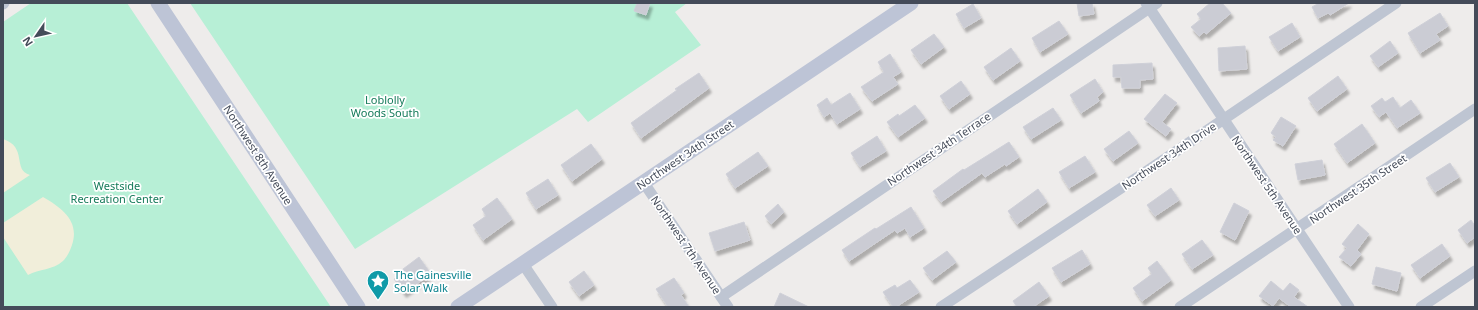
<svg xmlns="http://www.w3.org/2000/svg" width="1478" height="310" viewBox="0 0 1478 310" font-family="'Noto Sans',sans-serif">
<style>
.green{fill:#b7efd6}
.sand{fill:#f1eeda}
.building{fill:#cbccd4;stroke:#cfd0d8;filter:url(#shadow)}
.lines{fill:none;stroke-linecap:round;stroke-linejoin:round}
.street{stroke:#bec5d2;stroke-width:11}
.secondary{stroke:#bdc4d6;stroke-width:15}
.labels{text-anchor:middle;stroke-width:3.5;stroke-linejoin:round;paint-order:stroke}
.park-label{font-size:11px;fill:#147a59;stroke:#fff}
.street-label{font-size:11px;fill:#444b59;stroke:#fff}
.culture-label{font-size:11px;fill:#0d838f;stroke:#fff;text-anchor:start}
</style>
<defs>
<filter id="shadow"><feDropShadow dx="2.5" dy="4.5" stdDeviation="1" flood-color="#0004"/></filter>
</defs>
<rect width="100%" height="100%" fill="#eeeceb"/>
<path class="green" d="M31,3H127L331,307H3V22Z
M190,3H687L675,12L701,45L588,122L577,109L355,249Z"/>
<path class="sand" d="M3,139C28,147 12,170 30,175L3,193Z
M43,197C62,208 80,221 72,245C70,251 67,257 63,261C53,270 39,269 28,275L3,237V223Z"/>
<path class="building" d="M637,3H650L646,15L634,11Z
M1077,3H1092L1094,14L1079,16Z
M1210,3H1222L1231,13L1206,34L1204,32L1199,36L1191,27L1201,19L1197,14Z
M1319,3H1349L1330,15L1328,13L1318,18L1312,7Z
M973,4L981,18L964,28L956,14Z
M1440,13L1448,26L1436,34L1440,40L1420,53L1408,33Z
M1059,21L1068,34L1040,52L1032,38Z
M1292,23L1300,37L1278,51L1269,37Z
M934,34L944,47L921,64L911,50Z
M1390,41L1398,53L1378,67L1370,56Z
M1245,46L1247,69L1219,71L1218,48Z
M1011,48L1020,61L993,80L984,67Z
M890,54L901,72L893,77L898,84L872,101L861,87L884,72L878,62Z
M1152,63L1153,79L1140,80V88H1122L1121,77H1113V65Z
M699,73L709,88L641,138L631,123L677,90L675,89Z
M1338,76L1347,89L1317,111L1308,98Z
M1095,79L1103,92L1097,97L1099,101L1081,113L1070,95Z
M961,81L970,94L949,109L940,96Z
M850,93L860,109L837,124L830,113L824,117L817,105L827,98L831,105Z
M1165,94L1177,103L1162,122L1171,129L1166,136L1144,119Z
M1393,97L1400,108L1411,100L1420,113L1397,128L1386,112L1379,117L1371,106L1382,98L1385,102Z
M915,105L925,118L898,137L887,122L898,114L899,116Z
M1053,108L1061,120L1031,139L1023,127Z
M1281,117L1296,126L1283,146L1273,140L1276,137L1271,133Z
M1362,124L1375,143L1347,163L1334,144Z
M1129,131L1138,143L1113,161L1104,149Z
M877,136L886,151L860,167L851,153Z
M1009,142L1019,157L1006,166L1005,164L985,177L982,173L941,202L933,191L963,169L964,170Z
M591,144L602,159L572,181L561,165Z
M758,152L768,166L735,188L726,174Z
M1085,156L1095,172L1069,188L1059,172Z
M1322,160L1325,175L1298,180L1295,164Z
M1450,163L1459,177L1435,192L1426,178Z
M548,179L558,195L536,209L526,193Z
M1171,188L1179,200L1155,216L1147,205Z
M1038,189L1047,202L1017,224L1008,211Z
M497,198L512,219L483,240L473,225L486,216L482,209Z
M1234,203L1249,211L1235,240L1220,232Z
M778,204L784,212L771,224L765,216Z
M911,207L924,228L910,237L905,228L897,233L895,230L849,261L842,250L875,228L876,229Z
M1471,220L1475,226V237L1467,243L1458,230Z
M744,222L750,240L715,251L709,233Z
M1358,224L1369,234L1357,250L1361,254L1351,266L1339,257L1347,248L1342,244Z
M1202,240L1213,255L1192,269L1182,254Z
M1442,244L1450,256L1420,278L1411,265Z
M1082,250L1090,264L1061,282L1052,268Z
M947,251L956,262L932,280L923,268Z
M419,257L431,274L404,293L394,279L401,274L399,272Z
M1157,261L1171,280L1142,301L1133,288L1152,274L1148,268Z
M1376,267L1401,273L1397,291L1372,284Z
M584,271L594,285L579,296L569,282Z
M674,278L684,293L681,295L689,307H668L656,289Z
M910,280L919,292L896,307H893L883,292L895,285L897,288Z
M1271,281L1283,291L1290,283L1299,290L1294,297L1308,307H1291L1279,298L1273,306L1259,296Z
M1039,282L1049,296L1033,307H1017L1013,301Z
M780,293L809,307H774Z"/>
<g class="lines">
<path class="street" d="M1146,3L1349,307
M3,4L4,3
M644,183L728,307
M523,264L552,307
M721,297L1157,3
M941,307L1144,173L1396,3
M1180,307L1475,109
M1421,307L1475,271"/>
<path class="secondary" d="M158,3L358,307
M458,307L911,3"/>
</g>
<defs>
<g id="sight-pin" transform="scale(1.15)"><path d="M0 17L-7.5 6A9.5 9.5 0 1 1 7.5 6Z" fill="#0f9aa8" stroke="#fff"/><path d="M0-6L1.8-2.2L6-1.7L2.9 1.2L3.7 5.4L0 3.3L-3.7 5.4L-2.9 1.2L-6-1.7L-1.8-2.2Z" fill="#fff"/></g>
</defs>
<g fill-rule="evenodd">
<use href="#sight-pin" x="378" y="281"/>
</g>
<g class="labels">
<g class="park-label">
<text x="385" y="104">Loblolly<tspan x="385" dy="13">Woods South</tspan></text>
<text x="117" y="190">Westside<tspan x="117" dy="13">Recreation Center</tspan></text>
</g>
<g class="street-label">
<text transform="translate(939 149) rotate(-34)" y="4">Northwest 34th Terrace</text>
<text transform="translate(258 155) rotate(57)" y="4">Northwest 8th Avenue</text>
<text transform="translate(685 155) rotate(-34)" y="4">Northwest 34th Street</text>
<text transform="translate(1169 156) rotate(-34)" y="4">Northwest 34th Drive</text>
<text transform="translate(1267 185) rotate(56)" y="4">Northwest 5th Avenue</text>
<text transform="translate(1358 189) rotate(-34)" y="4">Northwest 35th Street</text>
<text transform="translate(686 245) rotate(56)" y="4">Northwest 7th Avenue</text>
</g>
<g class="culture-label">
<text x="394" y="279">The Gainesville<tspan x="394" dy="13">Solar Walk</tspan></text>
</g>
</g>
<rect width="1478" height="310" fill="none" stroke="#444b59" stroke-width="8"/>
<g transform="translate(36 36) rotate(236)" stroke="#ffffff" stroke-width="3" paint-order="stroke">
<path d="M0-3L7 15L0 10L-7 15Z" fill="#444b59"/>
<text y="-6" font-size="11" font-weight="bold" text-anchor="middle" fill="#444b59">N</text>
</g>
</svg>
